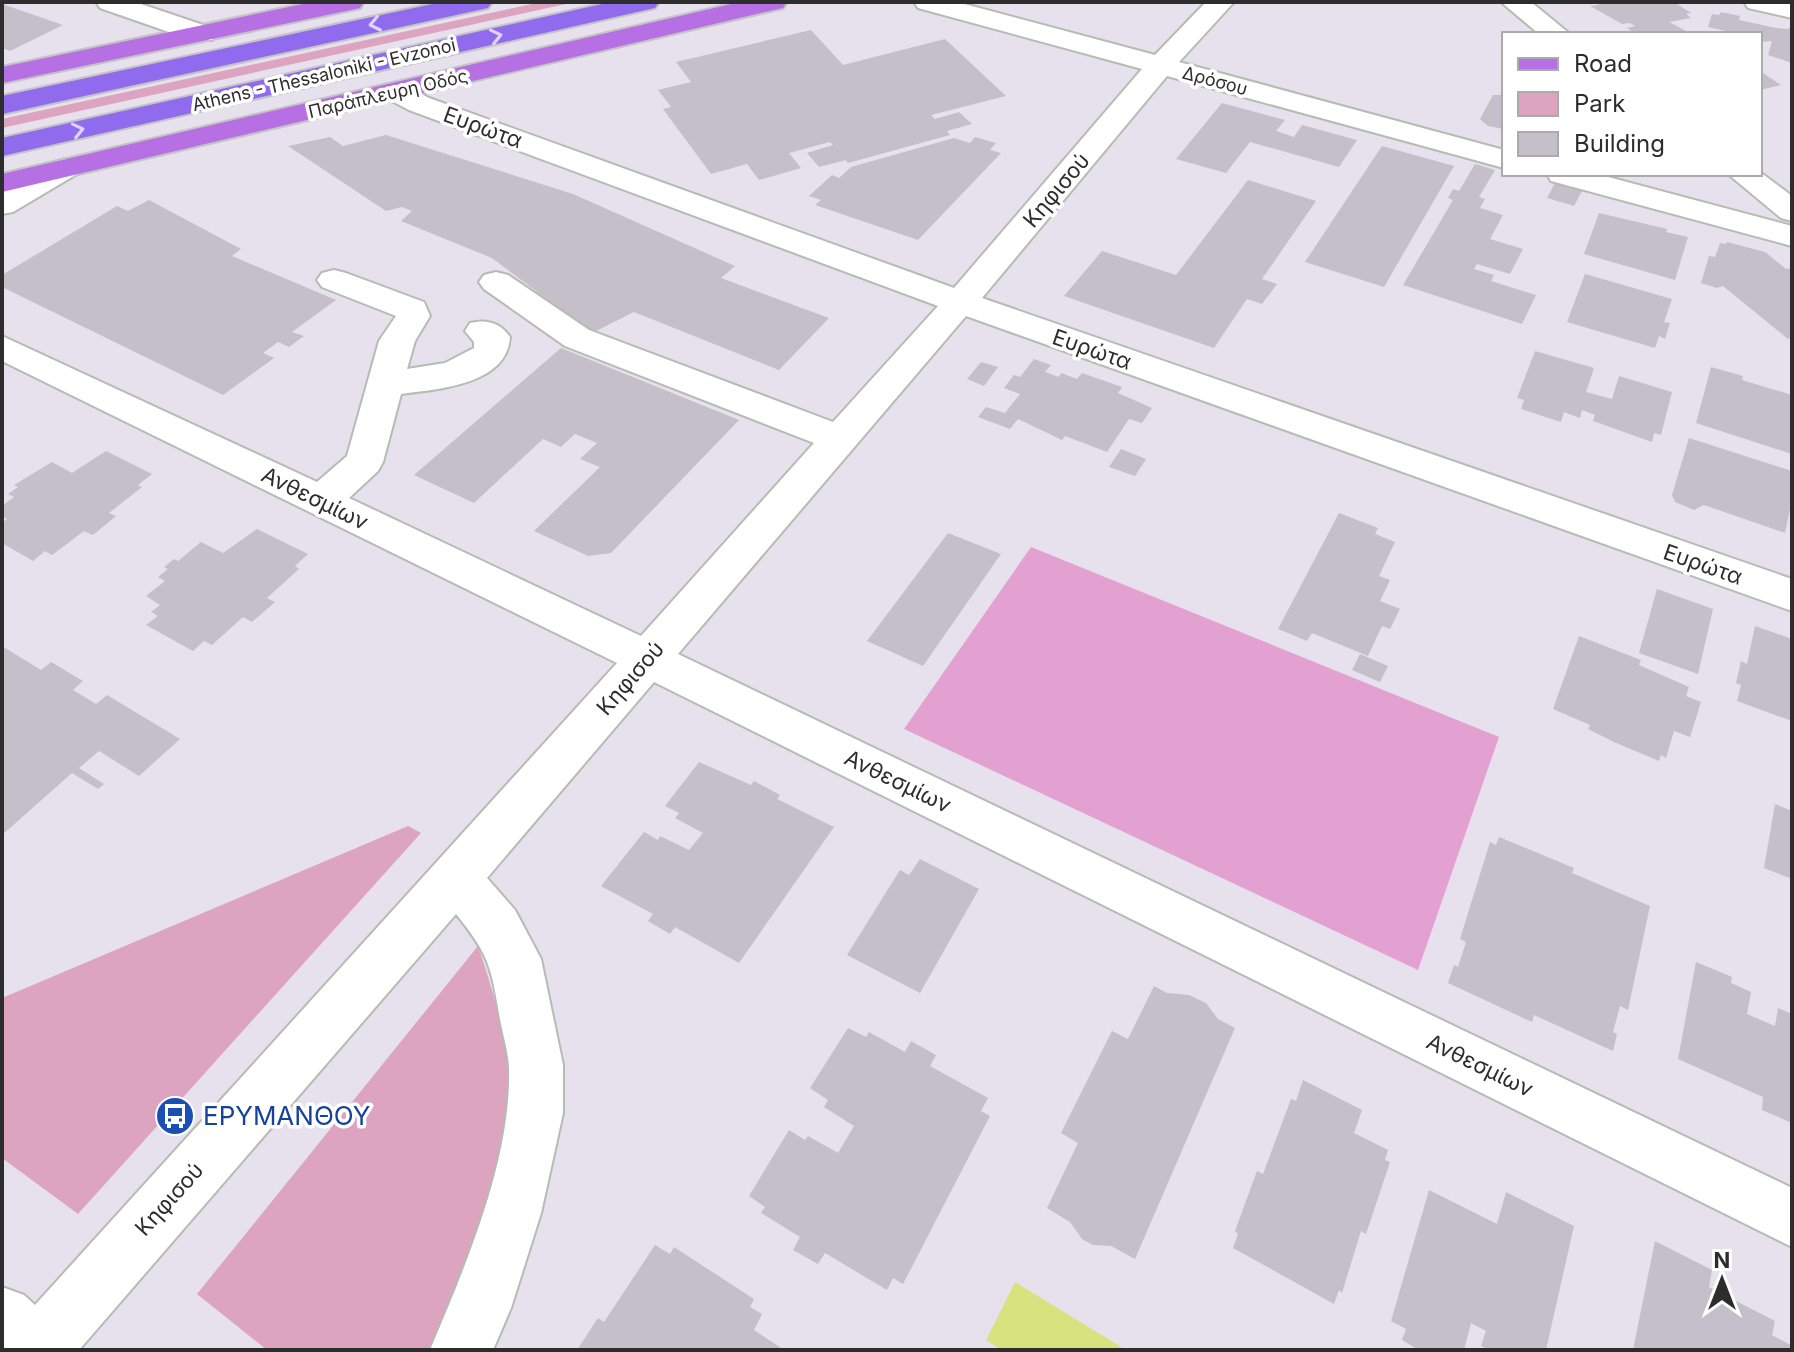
<svg xmlns="http://www.w3.org/2000/svg" width="1794" height="1352" viewBox="0 0 1794 1352" font-family="Inter,sans-serif">
<style>
.green{fill:#dda4c0}
.pitch{fill:#e3a1d1}
.water{fill:#d8e380}
.building{fill:#c4bfc9}
.lines{fill:none;stroke-linecap:round;stroke-linejoin:round}
.minor-casing{stroke:#b5bcb2;stroke-width:4}
.major-casing{stroke:#c4c4c4;stroke-width:4}
.highway-casing{stroke:#c4c4c4;stroke-width:4}
.minor{fill:#fff;fill-rule:evenodd}
.major{fill:#b670e3;fill-rule:evenodd}
.highway{fill:#906bee;fill-rule:evenodd}
.oneway{stroke:#ded3fa}
.labels{text-anchor:middle;stroke-width:7;stroke-linejoin:round;paint-order:stroke}
.far-street-label{font-size:18px;fill:#2d2d2d;stroke:#fff}
.street-label{font-size:22px;fill:#2d2d2d;stroke:#fff}
.near-transit-label{font-size:26px;fill:#164399;stroke:#fff;text-anchor:start}
</style>
<rect width="100%" height="100%" fill="#e6e1ed"/>
<path class="green" d="M541,2H575L2,128V119Z
M408,826L421,833L78,1214L2,1158V998Z
M478,946C500,1010 519,1082 507,1150C496,1217 458,1288 431,1350H267L197,1294Z"/>
<path class="pitch" d="M1031,547L1499,737L1418,970L904,729Z"/>
<path class="water" d="M1015,1282L1126,1350H1001L986,1340Z"/>
<path class="building" d="M1595,2L1677,4L1691,13L1686,14L1691,18L1669,22L1692,34H1635L1627,28L1635,26L1630,23L1622,24L1590,6L1599,5Z
M2,4L63,25L10,51L2,48Z
M1721,12L1740,16L1739,20L1776,28L1788,29L1792,26V63L1768,55L1772,41L1760,42V34H1739L1708,27L1712,14L1719,15Z
M811,30L843,65L945,39L1006,96L931,115L935,119L959,112L972,124L947,131L950,135L848,163L846,160L819,167L807,153L833,145L830,142L789,153L801,168L759,180L747,164L711,174L663,109L671,107L658,90L691,82L676,62Z
M1760,71L1781,85L1760,90Z
M1504,91V129L1488,126L1480,119L1493,95H1501Z
M1222,103L1285,120L1276,131L1294,137L1302,125L1357,140L1339,167L1250,142L1226,173L1176,159Z
M386,135L573,194L735,266L721,278L829,318L779,370L634,312L592,333L492,258L401,221L412,211L402,207L386,211L288,146L330,137L343,146Z
M975,137L996,143L990,150L1001,153L918,240L815,205L821,200L809,196L832,175L839,178L851,167L954,138L970,143Z
M1382,146L1454,166L1384,287L1305,262Z
M1475,164L1495,170L1479,197L1485,199L1480,208L1503,215L1490,239L1523,249L1510,274L1477,264L1474,269L1494,275L1491,281L1536,295L1522,324L1403,285L1453,200L1448,198L1453,189L1459,191Z
M1248,180L1316,201L1262,279L1277,284L1262,304L1247,299L1214,348L1064,296L1102,251L1176,275Z
M1555,183L1582,191L1574,206L1547,198Z
M149,200L241,249L232,256L336,300L292,332L304,336L289,347L278,342L263,353L274,358L223,395L2,287V275L117,206L128,211Z
M1599,213L1667,229L1666,232L1688,237L1675,280L1584,254Z
M1727,242L1765,252L1786,269L1792,268V338L1788,339L1723,286L1717,288L1701,283L1709,256L1715,257L1720,243L1726,244Z
M1585,274L1672,299L1664,322L1670,323L1665,339L1659,336L1655,348L1567,322Z
M561,348L739,420L611,553L588,556L534,531L600,467L580,459L597,443L575,434L561,447L543,439L474,503L414,475Z
M1535,351L1594,368L1586,392L1612,399L1619,376L1672,392L1661,435L1654,433L1652,442L1593,421L1595,415L1582,410L1580,418L1564,412L1561,422L1521,409L1524,400L1517,398Z
M1034,359L1051,365L1045,372L1059,377L1061,373L1077,379L1082,373L1122,387L1118,393L1152,408L1142,423L1129,419L1107,452L1065,436L1062,440L1018,419L1010,429L978,417L986,407L1005,413L1020,394L1004,388L1014,375L1020,377Z
M981,362L998,367L984,386L967,379Z
M1711,367L1743,376L1742,380L1792,395V454L1696,423Z
M1689,438L1792,471V499L1785,533L1704,505L1694,510L1675,502L1672,495Z
M1121,449L1146,459L1135,476L1109,467Z
M106,451L152,474L138,485L142,487L109,513L116,516L93,535L84,531L52,555L45,551L33,561L2,543V523L7,519L2,516V506L14,497L8,494L18,487L14,485L52,462L72,473Z
M1339,513L1378,528L1375,534L1395,542L1379,576L1390,580L1380,601L1400,609L1390,629L1382,626L1368,656L1312,633L1307,641L1278,629Z
M257,529L308,554L295,566L299,569L267,598L275,602L252,622L243,617L212,645L204,641L193,651L146,625L158,616L151,612L160,605L146,596L165,581L158,577L168,569L164,567L174,559L178,561L201,542L223,553Z
M948,533L1001,554L923,666L867,641Z
M1657,589L1713,609L1698,674L1639,653Z
M1755,626L1792,639V721L1737,701L1741,685L1736,683L1741,661L1747,664Z
M1579,636L1641,660L1639,665L1689,687L1686,696L1701,702L1690,737L1674,731L1666,758L1661,755L1659,761L1614,742L1588,729L1590,725L1553,709Z
M2,646L41,670L51,662L83,681L73,690L96,704L107,695L180,739L139,776L99,751L79,768L104,784L98,789L72,773L2,835Z
M1360,654L1388,666L1380,682L1352,670Z
M699,762L751,785L754,781L780,795L777,799L834,827L739,963L675,927L670,934L648,921L653,914L601,886L644,832L658,840L660,836L689,850L703,833L675,818L679,813L665,806Z
M1775,804L1792,811V879L1764,868Z
M1499,837L1574,868L1572,873L1650,906L1628,1010L1620,1006L1613,1032L1617,1034L1613,1051L1534,1015L1532,1022L1448,983L1454,965L1458,967L1466,942L1460,939L1490,842L1496,845Z
M920,859L979,889L920,993L847,955L900,870L909,875Z
M1696,962L1732,977L1731,983L1751,992L1747,1014L1775,1026L1778,1008L1792,1014V1123L1762,1110L1763,1097L1678,1059Z
M1154,986L1167,993L1189,995L1206,1003L1218,1019L1235,1028L1135,1259L1111,1246L1093,1245L1082,1239L1070,1222L1047,1208L1078,1143L1061,1133L1112,1031L1128,1039Z
M848,1028L866,1037L869,1032L905,1052L911,1041L936,1055L930,1066L988,1098L981,1111L990,1116L903,1284L893,1278L887,1290L825,1253L818,1264L793,1250L800,1237L761,1213L765,1207L749,1196L789,1130L805,1140L808,1136L838,1153L854,1126L824,1107L828,1100L810,1088Z
M1303,1080L1362,1110L1354,1133L1388,1150L1385,1160L1390,1162L1366,1234L1361,1231L1342,1293L1339,1290L1334,1304L1233,1248L1238,1234L1235,1231L1257,1171L1263,1174L1291,1099L1296,1101Z
M1429,1190L1497,1224L1506,1192L1574,1226L1546,1350H1489L1481,1346L1486,1331L1471,1323L1464,1350H1419L1402,1340L1406,1329L1391,1321Z
M1655,1241L1712,1270L1709,1287L1775,1321L1772,1335L1792,1346V1350H1633Z
M655,1245L670,1254L674,1247L754,1299L750,1307L762,1314L754,1330L784,1350H577L598,1318L604,1322Z"/>
<g class="lines">
<g class="minor-casing">
<path id="minor" d="M96,2H135L212,28L216,34L212,40H192L100,8Z
M914,2H957L1155,55L1206,2H1234L1179,62L1504,150V168L1167,76L982,298L1792,579V611L966,316L678,654L1792,1188V1247L654,682L487,878L515,910L541,959L563,1065V1113L541,1213L511,1308L493,1350H430C465,1267 512,1159 509,1067C508,1051 503,1035 500,1019C491,967 490,956 456,914L79,1350H2V1287L24,1295L35,1305L617,663L2,361V336L317,482L347,456L379,341L396,316L322,287L317,280L322,273L334,270L346,273L424,302L430,316L415,341L407,369L445,363L474,348V342L465,331L470,323C486,319 500,322 510,337C507,385 438,389 401,394L383,462L378,471L349,498L641,636L814,443L565,346L484,289L479,282L484,275L496,272L508,275L589,330L833,422L938,306L409,110L386,98L382,92L386,86C403,82 414,90 429,98L954,288L1142,69L918,8Z
M1501,2H1531L1570,34H1539Z
M1744,2H1792V18L1748,8Z
M66,159L77,162L81,168L77,174L13,212L2,214V192L55,162Z
M1760,172L1792,196V221L1781,218L1728,174Z
M1547,174H1597L1792,226V246L1551,181Z"/>
</g>
<g class="major-casing">
<path id="major" d="M313,2H364L360,8L351,10L2,83V67Z
M740,2H787L783,8L774,10L2,192V174Z"/>
</g>
<g class="highway-casing">
<path id="highway" d="M442,2H492L488,8L479,10L2,114V96Z
M611,2H659L655,8L646,10L2,156V138Z"/>
</g>
<use href="#minor" class="minor"/>
<use href="#major" class="major"/>
<use href="#highway" class="highway"/>
</g>
<defs><path id="oneway-chevron" d="M-2-3.5L2.5 0L-2 3.5" fill="none" stroke-width="1.6" stroke-linecap="round" stroke-linejoin="round" transform="scale(2)"/></defs>
<g class="oneway">
<use href="#oneway-chevron" transform="translate(375 24) rotate(168)"/>
<use href="#oneway-chevron" transform="translate(496 36) rotate(-13)"/>
<use href="#oneway-chevron" transform="translate(78 130) rotate(-13)"/>
</g>
<defs>
<g id="bus-disc" transform="scale(2)"><circle r="9.5" fill="#1a4fb4" stroke="#fff"/><path d="M-5-6H5V4H4V6H2V4H-2V6H-4V4H-5ZM-3.5-4V0h7V-4ZM-3.5 1.2v1.5H-2V1.2ZM2 1.2v1.5H3.5V1.2Z" fill="#fff"/></g>
</defs>
<g fill-rule="evenodd">
<use href="#bus-disc" x="175" y="1116"/>
</g>
<g class="labels">
<g class="far-street-label">
<text transform="translate(324 75) rotate(-13)" y="6">Athens - Thessaloniki - Evzonoi</text>
<text transform="translate(1215 81) rotate(15)" y="6">Δρόσου</text>
<text transform="translate(388 94) rotate(-13)" y="6">Παράπλευρη Οδός</text>
</g>
<g class="street-label">
<text transform="translate(483 127) rotate(20)" y="8">Ευρώτα</text>
<text transform="translate(1056 190) rotate(-50)" y="8">Κηφισού</text>
<text transform="translate(1092 349) rotate(19)" y="8">Ευρώτα</text>
<text transform="translate(315 498) rotate(26)" y="8">Ανθεσμίων</text>
<text transform="translate(1703 564) rotate(19)" y="8">Ευρώτα</text>
<text transform="translate(630 678) rotate(-49)" y="8">Κηφισού</text>
<text transform="translate(898 781) rotate(26)" y="8">Ανθεσμίων</text>
<text transform="translate(1480 1065) rotate(26)" y="8">Ανθεσμίων</text>
<text transform="translate(169 1199) rotate(-48)" y="8">Κηφισού</text>
</g>
<g class="near-transit-label">
<text x="203" y="1125">ΕΡΥΜΑΝΘΟΥ</text>
</g>
</g>
<rect width="1794" height="1352" fill="none" stroke="#2d2d2d" stroke-width="8"/>
<rect x="1502" y="32" width="260" height="144" fill="#ffffff" stroke="#ababab" stroke-width="2"/>
<rect x="1518" y="58" width="40" height="12" fill="#b670e3" stroke="#ababab" stroke-width="2"/>
<text x="1574" y="72" font-size="24" fill="#2d2d2d">Road</text>
<rect x="1518" y="92" width="40" height="24" fill="#dda4c0" stroke="#ababab" stroke-width="2"/>
<text x="1574" y="112" font-size="24" fill="#2d2d2d">Park</text>
<rect x="1518" y="132" width="40" height="24" fill="#c4bfc9" stroke="#ababab" stroke-width="2"/>
<text x="1574" y="152" font-size="24" fill="#2d2d2d">Building</text>
<g transform="translate(1722 1280)" stroke="#ffffff" stroke-width="6" paint-order="stroke">
<path d="M0-6L14 30L0 20L-14 30Z" fill="#2d2d2d"/>
<text y="-12" font-size="22" font-weight="bold" text-anchor="middle" fill="#2d2d2d">N</text>
</g>
</svg>
